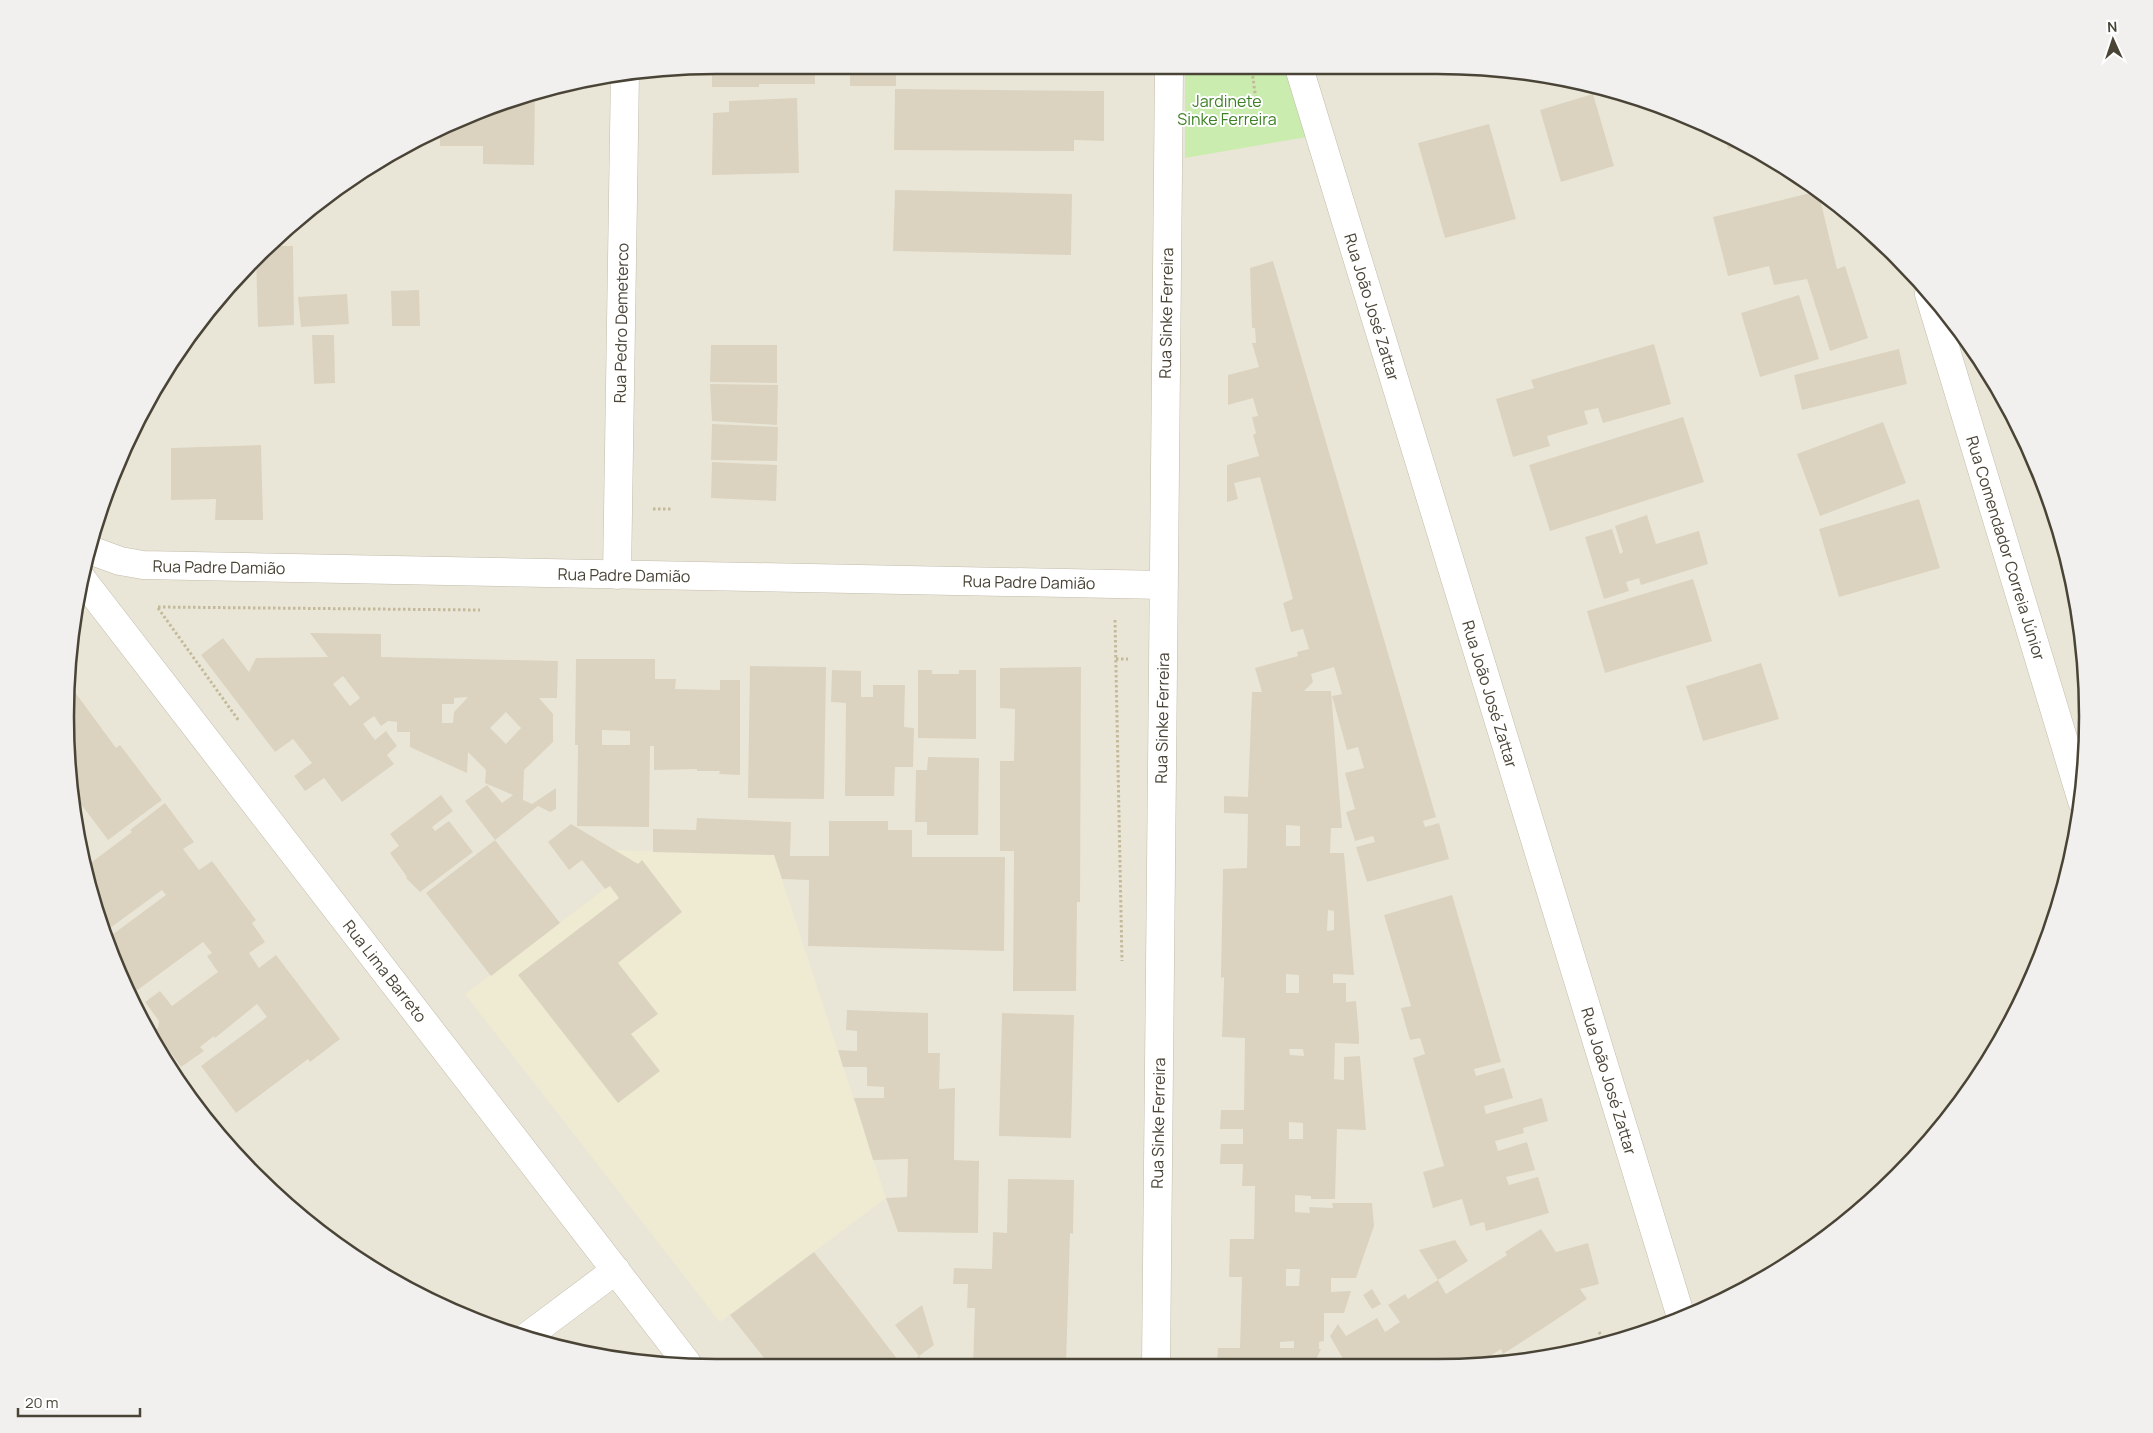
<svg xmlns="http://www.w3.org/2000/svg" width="2153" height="1433" viewBox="0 0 2153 1433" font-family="Manrope,sans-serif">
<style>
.residential{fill:#eae6d7}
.education{fill:#efead2}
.green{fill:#caecaf}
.building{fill:#dbd3c0;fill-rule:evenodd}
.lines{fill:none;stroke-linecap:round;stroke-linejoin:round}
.minor-casing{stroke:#c2bcab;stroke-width:29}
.path{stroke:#c4ba9b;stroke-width:3;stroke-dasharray:2.5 2.5;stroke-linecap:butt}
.minor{stroke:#fff;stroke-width:28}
.labels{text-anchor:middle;stroke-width:4;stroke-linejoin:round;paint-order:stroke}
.park-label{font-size:16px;fill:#3e8025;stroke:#fff}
.street-label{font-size:16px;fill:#4a4437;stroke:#fff}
.rim{fill:none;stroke:#4a4437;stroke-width:2.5}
</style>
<rect width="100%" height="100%" fill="#f5f3e9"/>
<path class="residential" d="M631,71H1522L1646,99L1724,132L1866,227L1954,320L2021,429L2066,548L2087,674L2082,802L2053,926L2001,1042L1926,1146L1833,1234L1724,1301L1605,1346L1479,1367L631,1362L507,1334L429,1301L287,1206L226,1146L152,1042L87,885L66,759V674L87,548L114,467L200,320L256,256L354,175L507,99Z"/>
<path class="education" d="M614,850L774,855L886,1198L720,1322L465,994L638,864Z"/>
<path class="green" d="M1185,71H1286L1307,137L1185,158Z"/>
<path class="building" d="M712,71H815V84H759V87H712Z
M850,71H896V86H850Z
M895,89L1104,91V141L1074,140V151L894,150Z
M535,93L534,165L483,164V146H440V133L507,99Z
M1593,94L1614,166L1561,182L1540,110Z
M797,98L799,173L712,175L713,113L729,112V101Z
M1489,124L1516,219L1445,238L1418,143Z
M1724,132L1744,145L1728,149Z
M895,190L1072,194L1071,255L893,251Z
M1814,192L1819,195L1837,269L1845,266L1868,338L1830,351L1807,279L1774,285L1769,266L1728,276L1713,217Z
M267,246H293L294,325L258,327L256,256Z
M1273,261L1436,817L1423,821L1425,827L1439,823L1449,859L1367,882L1356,847L1375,842L1373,836L1355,841L1346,812L1355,809L1345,773L1364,768L1358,747L1347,750L1332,696L1342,694L1334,667L1311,674L1313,682L1304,691H1331L1342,828H1331L1330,853H1344L1354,975L1333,974V983H1346V1002L1356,1001L1359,1036V1044L1335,1043L1334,1079L1344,1080V1057L1360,1056L1366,1130L1337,1129L1335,1199H1311V1196L1295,1195V1212L1310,1213L1309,1207L1333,1208L1332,1203H1372L1374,1226L1356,1278H1331V1292L1351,1291L1344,1313H1324V1341L1319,1342V1349H1321L1313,1366L1217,1365L1218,1348H1240L1242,1277H1229L1230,1239H1254L1255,1186H1242L1243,1164H1220L1221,1144H1243V1129H1220L1221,1110H1244L1245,1038L1222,1037L1224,981V977L1221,978L1223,869L1247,868L1248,814L1224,813V796L1248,797L1252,692H1262L1255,668L1298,656L1297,652L1309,649L1303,629L1291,632L1283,603L1293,599L1260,477L1234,483L1238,499L1227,502V465L1259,456L1253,435L1256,433L1252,417L1258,416L1253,398L1228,405V375L1259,367L1252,343H1256L1255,328H1252L1250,268ZM1286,825L1300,826V846H1286ZM1328,910L1334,911V930L1327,931ZM1286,974L1299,975V993H1286ZM1289,1049H1303L1304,1056L1290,1055ZM1289,1122L1303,1123V1139H1289ZM1286,1269H1300L1299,1286H1286ZM1294,1341V1348H1280V1342Z
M419,290L420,326H392L391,291Z
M347,294L349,324L301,327L298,297Z
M1799,295L1819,359L1760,377L1741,313Z
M312,335H334L335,383L314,384Z
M1654,344L1671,404L1603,423L1598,408L1584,411L1588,424L1547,436L1550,446L1513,457L1496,399L1534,388L1531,380Z
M711,345H777V383L710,382Z
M1899,349L1907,384L1802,410L1794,375Z
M710,384L778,385L777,425L712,421Z
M1683,417L1704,482L1550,531L1529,465Z
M1883,422L1906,483L1820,516L1797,454Z
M712,424L778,427L777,461L711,460Z
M261,445L263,520H215L216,499L171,500V448Z
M712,462L777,465L776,501L711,498Z
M1919,499L1940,568L1839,597L1819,529Z
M1647,515L1656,544L1699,531L1708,564L1641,585L1639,578L1626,582L1629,591L1604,599L1585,537L1612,529L1620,554L1623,552L1615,526Z
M1693,579L1712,641L1605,673L1587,611Z
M310,633L381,634V657L558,661L557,698H539L553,714V742L524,770L523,800L532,804L556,788V809L550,812L538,806L495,840L465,801L487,785L502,803L513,795L485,783L486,770L468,752L467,773L410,747V732H397V722L388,721L381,726L374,716L363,724L375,740L386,731L397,746L387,755L394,764L342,802L324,778L305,791L294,776L312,763L293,739L275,752L201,655L223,638L249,672L256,658L328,657ZM343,676L360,698L350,706L333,684ZM468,697L454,712L453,723H442V704H454V698ZM506,712L521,728L506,744L490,728Z
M576,659H655V679H676L675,689L720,690V680H740V775L719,774L720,771H697V769L654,770V746H650L649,827L577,826L578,745H575ZM602,730L630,731V745H602Z
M1761,663L1779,719L1703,741L1686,686Z
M750,666L826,667L824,799L748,798Z
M1081,667L1080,902H1077L1076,991H1013L1014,851H1000V761H1014L1015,709L1000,708V668Z
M832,670L861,671V697H873V685H905L904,727L914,728L913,767H895L894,796H845L846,703L831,702Z
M918,670H932V674H959V670H976V739L918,738Z
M66,680L116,748L120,745L162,800L108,840L72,792L66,759Z
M928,757L979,758L978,835H927V822H915L916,770H927Z
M441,795L453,811L432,827L435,831L449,821L473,852L420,892L406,878L407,877L390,853L399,846L390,834Z
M165,803L194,842L183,849L199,870L212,861L256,920L252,923L265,942L249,953L259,968L276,955L340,1039L310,1062L308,1059L236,1113L201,1066L267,1017L257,1004L215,1038L214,1036L200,1047L204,1051L181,1067L164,1043L157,1049L152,1042L149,1033L158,1028L159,1021L145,1002L160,991L172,1006L218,972L207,956L212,953L203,942L132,994L109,937L166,895L162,890L106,931L87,885L84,868L132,832L130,830Z
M697,818L791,822L790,856H829V821H888V830H912V857H1005L1004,951L808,946L809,880L782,879L774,855L653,852V829L696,830Z
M571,824L638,864L642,860L682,912L618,963L658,1014L631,1034L660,1071L618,1103L518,975L619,898L610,886L605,889L582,860L569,870L548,842Z
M495,840L560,923L491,976L426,893Z
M1452,895L1501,1062L1474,1069L1476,1076L1504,1068L1513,1098L1484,1106L1486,1114L1542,1098L1548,1121L1523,1128L1524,1133L1495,1141L1498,1151L1527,1142L1535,1170L1506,1177L1509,1185L1538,1177L1549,1213L1486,1231L1484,1222L1470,1226L1462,1199L1433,1208L1423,1172L1444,1166L1413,1058L1425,1054L1420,1038L1410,1040L1405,1023L1401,1008L1411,1006L1384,915Z
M847,1010L928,1013V1053H940L939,1089L955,1088L954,1160L979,1161L978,1233L898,1232L886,1198L907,1197L908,1159L873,1160L854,1098H884V1087L867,1086V1067H843L838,1050L857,1051V1031L846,1030Z
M1002,1013L1074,1015L1071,1138L999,1136Z
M1008,1179L1074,1180L1073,1234L1070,1233L1066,1365L973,1364L975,1308H967L968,1284H953L954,1268L992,1269L993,1232L1007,1233Z
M1541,1229L1556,1252L1588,1243L1599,1284L1580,1289L1587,1299L1551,1323L1503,1354L1501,1349L1473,1367H1463L1458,1358L1444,1366H1332L1343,1359L1330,1336L1338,1324L1346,1336L1377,1318L1385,1332L1400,1322L1388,1305L1405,1294L1408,1299L1438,1280L1419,1250L1455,1240L1468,1261L1438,1280L1446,1294L1507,1255L1505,1252Z
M814,1252L859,1309L901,1364L768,1363L753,1344L730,1315Z
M1372,1289L1381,1304L1372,1309L1363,1295Z
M922,1305L934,1345L919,1356L926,1364H909L919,1356L895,1325Z"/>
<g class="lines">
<g class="minor-casing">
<path id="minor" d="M1300,71L1681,1317
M1929,294L2082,801
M87,549L120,561L143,565L1164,585
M617,575L625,72
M82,579L687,1363
M525,1338L616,1270
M1156,1365L1169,71"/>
</g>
<path class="path" d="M1252,71L1256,100
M114,469H117
M653,509H672
M158,607L480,610
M158,608L239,721
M1115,620L1122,961
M1116,659H1128
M1599,1332L1608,1345"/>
<use href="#minor" class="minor"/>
</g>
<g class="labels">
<g class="park-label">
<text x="1227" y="107">Jardinete<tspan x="1227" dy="18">Sinke Ferreira</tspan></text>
</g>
<g class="street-label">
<text transform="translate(1372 307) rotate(73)" y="6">Rua João José Zattar</text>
<text transform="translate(1166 313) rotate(-89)" y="6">Rua Sinke Ferreira</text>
<text transform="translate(621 323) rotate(-89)" y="6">Rua Pedro Demeterco</text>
<text transform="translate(2006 548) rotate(73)" y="6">Rua Comendador Correia Júnior</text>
<text transform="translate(219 567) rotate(1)" y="6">Rua Padre Damião</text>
<text transform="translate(624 575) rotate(1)" y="6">Rua Padre Damião</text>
<text transform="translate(1029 582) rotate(1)" y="6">Rua Padre Damião</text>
<text transform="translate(1490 694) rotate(73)" y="6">Rua João José Zattar</text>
<text transform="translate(1162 718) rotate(-89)" y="6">Rua Sinke Ferreira</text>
<text transform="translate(385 971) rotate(52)" y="6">Rua Lima Barreto</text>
<text transform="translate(1609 1081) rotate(73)" y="6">Rua João José Zattar</text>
<text transform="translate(1158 1123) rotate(-89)" y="6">Rua Sinke Ferreira</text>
</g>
</g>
<path d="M0 0H2153V1433H0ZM716 74H1437A642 642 0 0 1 2079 716V717A642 642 0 0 1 1437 1359H716A642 642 0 0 1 74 717V716A642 642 0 0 1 716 74Z" fill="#f1f0ef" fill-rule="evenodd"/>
<path class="rim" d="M716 74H1437A642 642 0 0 1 2079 716V717A642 642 0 0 1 1437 1359H716A642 642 0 0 1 74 717V716A642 642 0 0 1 716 74Z"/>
<g transform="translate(2113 40) rotate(357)" stroke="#ffffff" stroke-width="4" paint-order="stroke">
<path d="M0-4L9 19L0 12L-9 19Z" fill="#4a4437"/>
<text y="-8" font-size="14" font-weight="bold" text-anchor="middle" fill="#4a4437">N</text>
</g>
<path d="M18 1408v8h122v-8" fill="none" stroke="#4a4437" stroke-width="2.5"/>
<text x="25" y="1408" font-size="15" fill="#4a4437" stroke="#ffffff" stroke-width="4" paint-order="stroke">20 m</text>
</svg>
